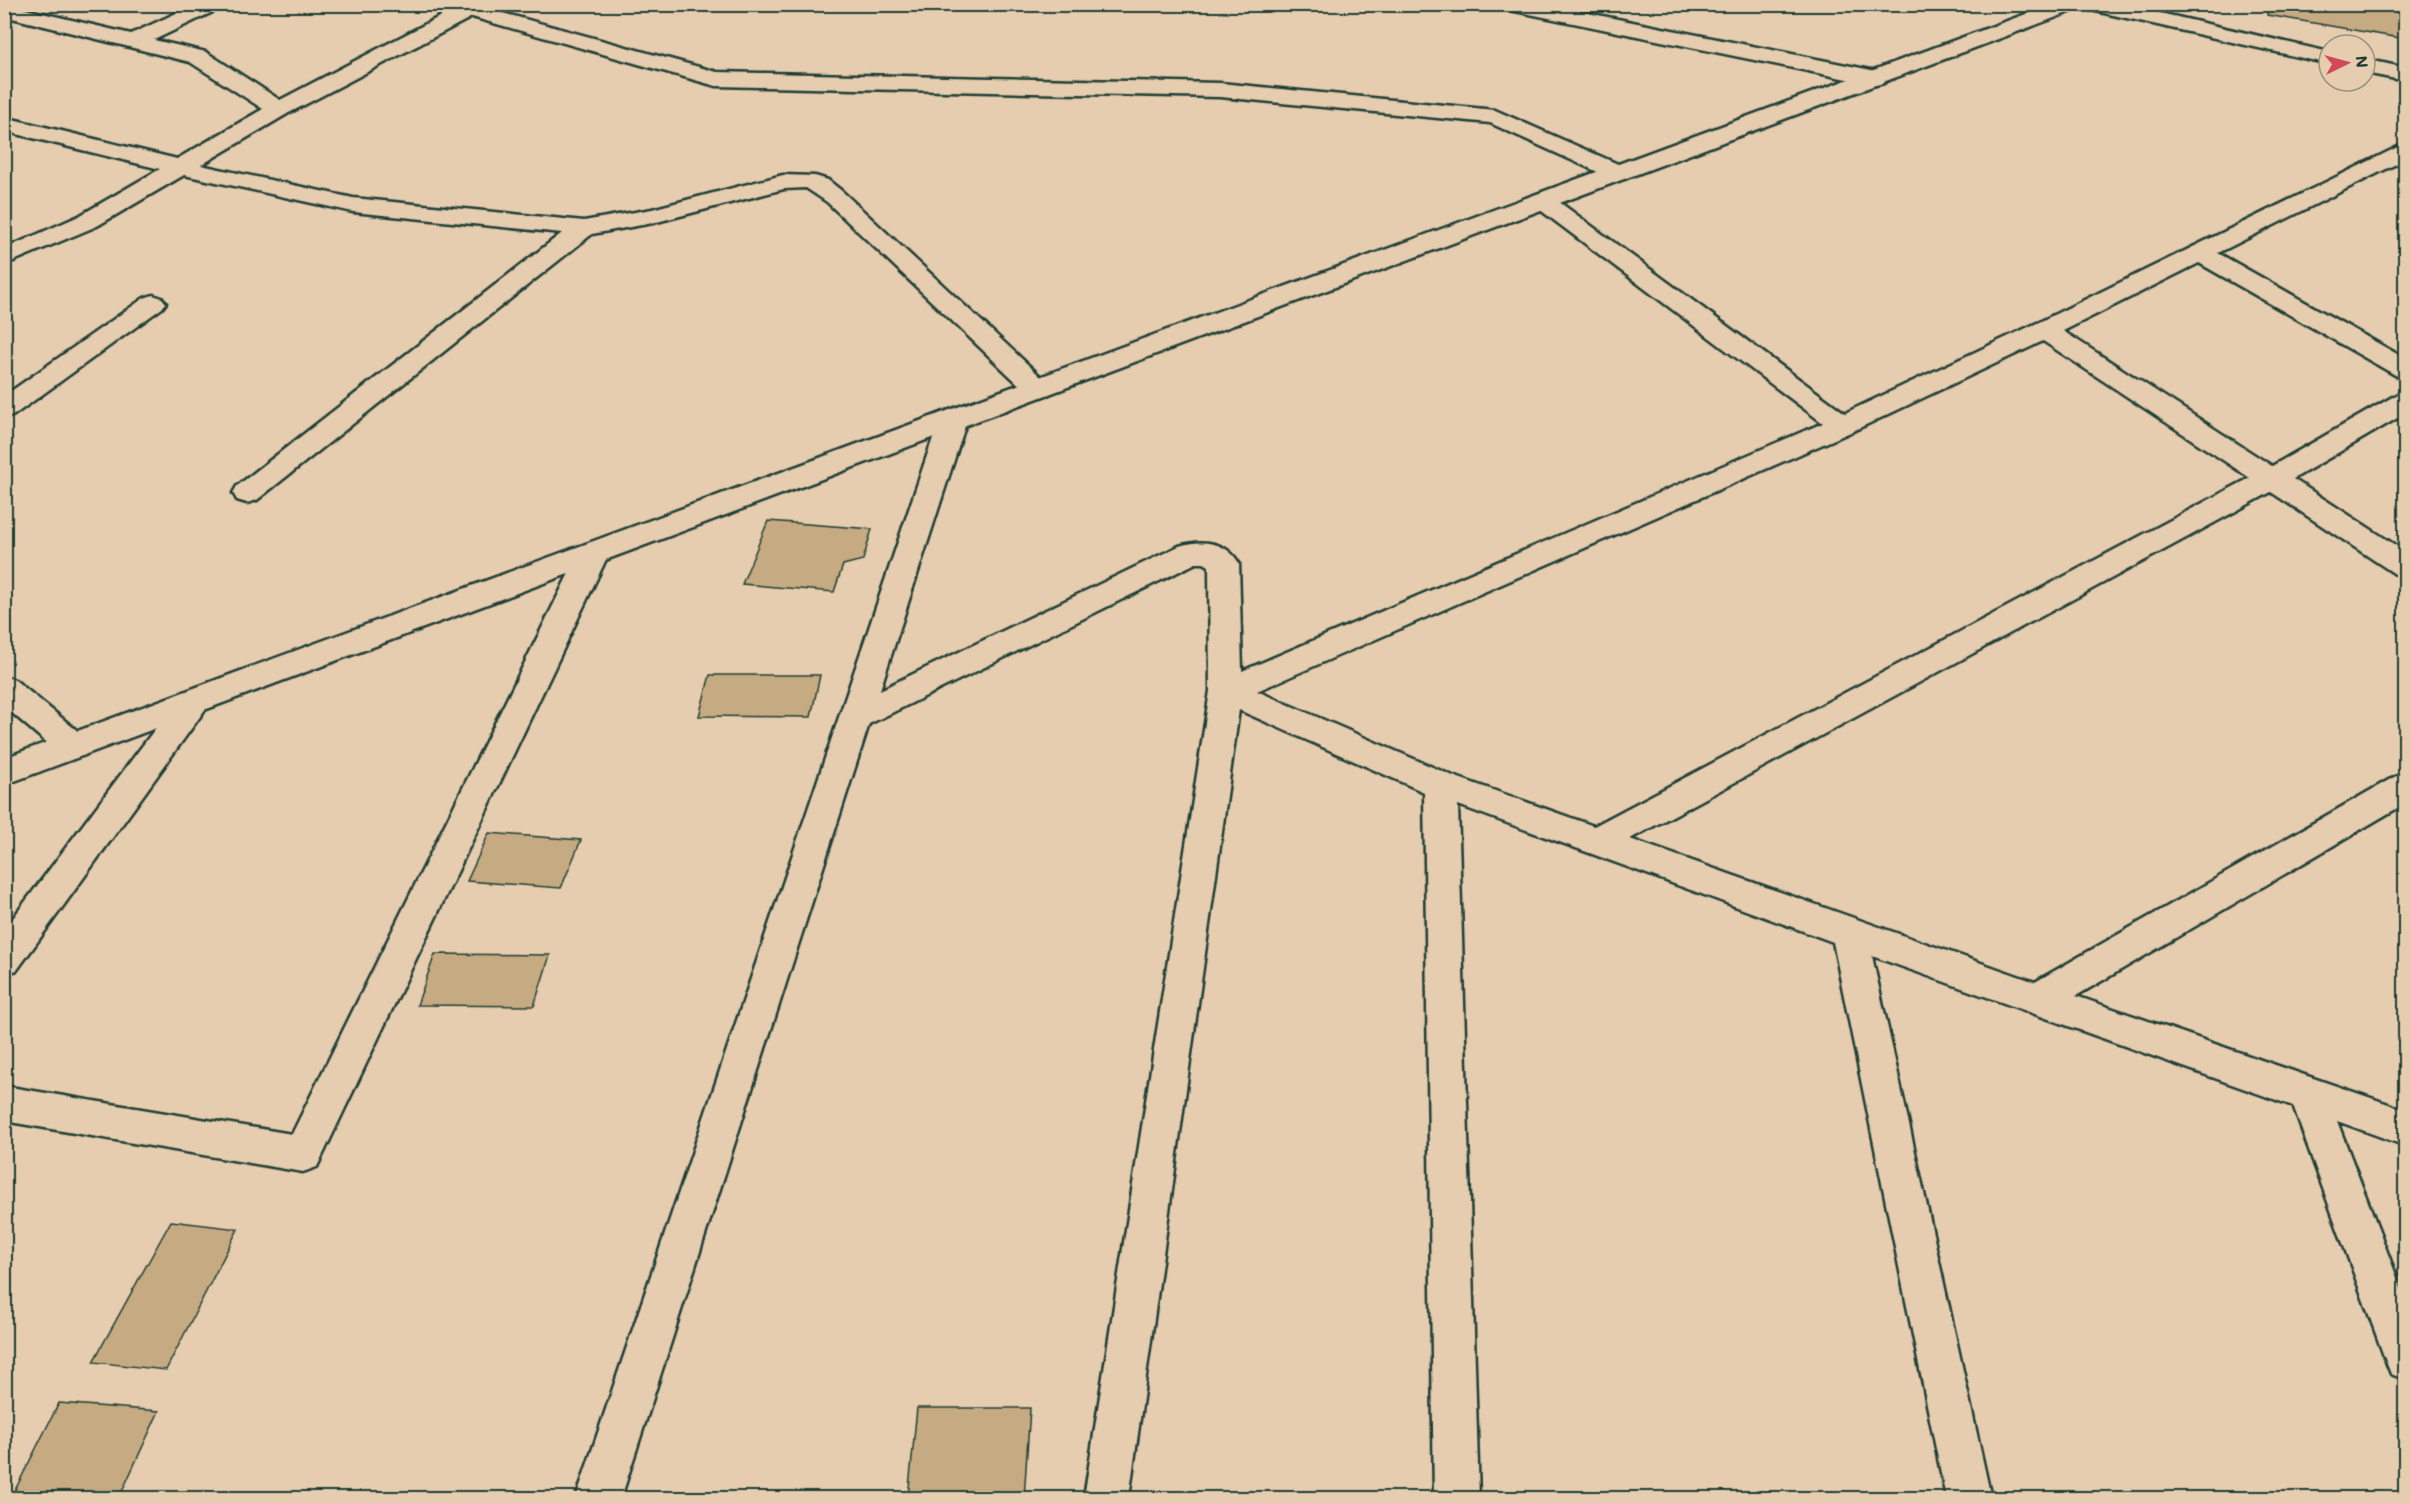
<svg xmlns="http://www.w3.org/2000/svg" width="2410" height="1503" viewBox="0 0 2410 1503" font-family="Mali,sans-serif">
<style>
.building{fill:#c6ab82;stroke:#1f3d34;stroke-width:1.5}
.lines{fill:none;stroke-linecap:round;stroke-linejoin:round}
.minor-casing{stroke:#1f3d34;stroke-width:5}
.secondary-casing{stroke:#1f3d34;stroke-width:5}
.minor{fill:#e7cdaf;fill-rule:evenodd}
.secondary{fill:#e7cdaf;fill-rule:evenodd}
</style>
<rect width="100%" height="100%" fill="#e7cdaf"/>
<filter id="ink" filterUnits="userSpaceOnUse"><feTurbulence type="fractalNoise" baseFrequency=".0167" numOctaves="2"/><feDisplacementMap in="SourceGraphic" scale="12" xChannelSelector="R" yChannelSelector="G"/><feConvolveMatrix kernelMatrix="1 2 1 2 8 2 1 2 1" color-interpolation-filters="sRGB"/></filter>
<g filter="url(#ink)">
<path class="building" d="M2267,4H2356L2406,13V39L2267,15Z
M768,521L872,529L863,560L843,565L834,592L742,584Z
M710,675H820L811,717L699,716Z
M489,833L581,840L561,888L467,881Z
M435,954L550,955L534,1006L417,1005Z
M171,1221L238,1229L166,1370L93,1362Z
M59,1403L159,1411L119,1498H11Z
M917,1408H1030L1024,1498H908Z"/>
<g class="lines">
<g class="minor-casing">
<path id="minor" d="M4,4L131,34L196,4H224L221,8L154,40L206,52L280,100L464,4H491L488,9L717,72L1220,83L1495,110L1627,168L1631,173L1627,178L1619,180L1611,178L1490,123L1220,97L716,86L472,17L287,114L201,165L353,198L584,221L652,209L783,175L815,176L828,180L843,192L1053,388L1049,394L1039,396L1029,394L827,202L806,188L784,189L653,223L592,234L257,500L247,503L237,500L233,493L237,486L562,233L353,212L184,175L97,226L4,265V249L79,216L160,169L4,131V117L177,159L263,109L190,62L4,16Z
M1500,4H1543L1876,71L1884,73L1887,78L1884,83L1876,85L1510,10L1503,8Z
M2081,4H2121L2329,52V64L2091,10L2084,8Z
M2365,59L2406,68V81L2365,73Z
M2406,143V159L2218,253L2406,359V378L2397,376L2199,263L2063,331L2272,466L2396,395L2406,393V413L2293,479L2406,552V577L2395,574L2271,492L1630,839L2035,982L2394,777L2406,773V803L2076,996L2406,1110V1146L2337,1121L2406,1301V1380L2391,1374L2385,1359L2293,1106L1872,956L1991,1498H1946L1833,942L1458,805L1479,1498H1434L1424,792L1239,710L1129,1498H1084L1210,691L1209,566L1204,563H1196L869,724L621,1498H576L939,420L943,414L953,411L963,414L967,420L880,690L1179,546C1202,539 1226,541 1239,563L1242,671L1823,423L1535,206L1531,201L1535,196L1543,194L1551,196L1845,413L2035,324ZM2043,341L2250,478L1594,826L1453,776L1257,691L1853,431Z
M153,295L162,298L166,303L162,308L14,415L4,418V396L144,298Z
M594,543L605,546L609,553L317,1167L303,1172L4,1121V1086L292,1134L579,553L583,546Z
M4,676L15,680L85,737L89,746L85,755L73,759L61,755L4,706Z
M193,690L204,693L209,702L204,711L17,970L4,974V930L182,693Z"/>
</g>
<g class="secondary-casing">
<path id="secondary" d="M2053,4H2084L2081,8L4,785V758Z"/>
</g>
<use href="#minor" class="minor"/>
<use href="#secondary" class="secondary"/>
</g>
</g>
<rect width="2410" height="1503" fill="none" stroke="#e7cdaf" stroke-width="24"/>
<rect x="12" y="12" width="2386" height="1479" fill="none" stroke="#1f3d34" stroke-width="2" filter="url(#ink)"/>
<g transform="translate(2347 63) rotate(85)"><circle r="28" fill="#e7cdaf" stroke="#97937e" stroke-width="1.5"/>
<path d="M0-4.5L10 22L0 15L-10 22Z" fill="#d1495b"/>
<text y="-9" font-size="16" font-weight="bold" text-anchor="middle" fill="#1f3d34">N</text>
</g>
</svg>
